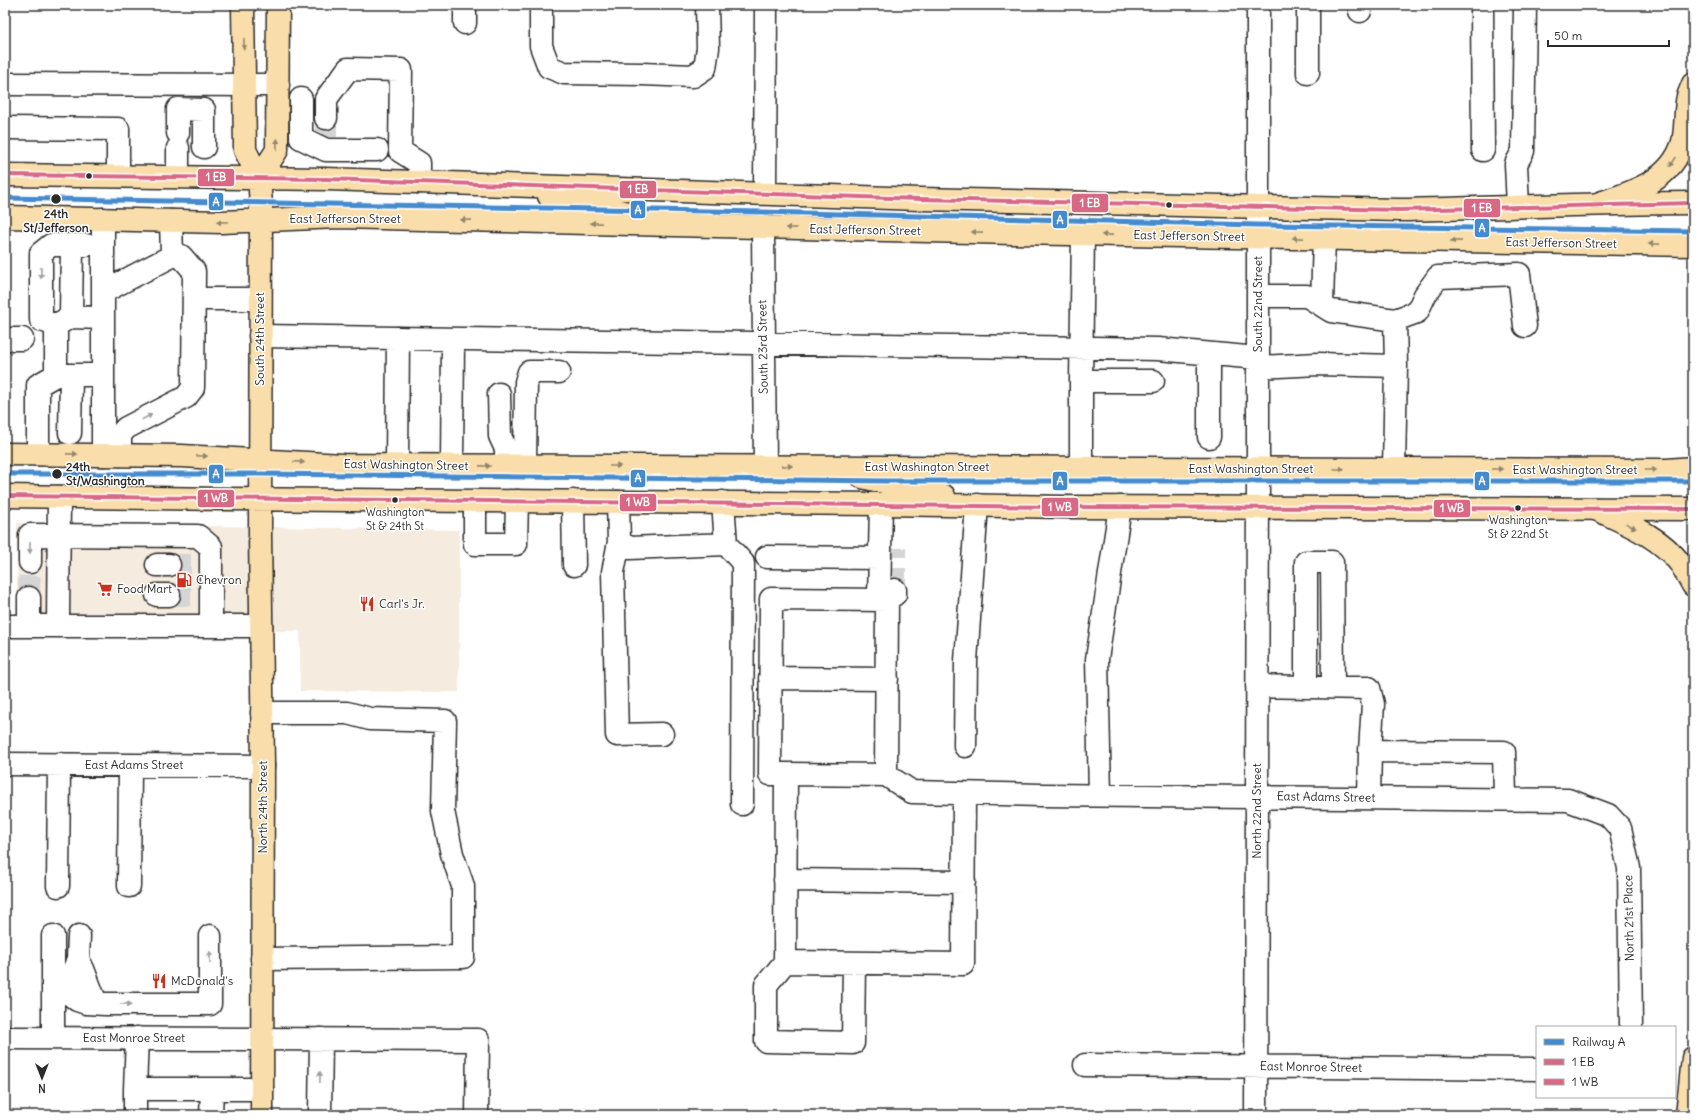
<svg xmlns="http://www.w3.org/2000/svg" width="1698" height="1120" viewBox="0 0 1698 1120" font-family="Delius,sans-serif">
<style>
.built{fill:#f5ebde}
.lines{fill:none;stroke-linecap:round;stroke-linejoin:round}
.minor-tunnel{stroke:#d5d5d5;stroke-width:22;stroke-dasharray:22 11;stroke-linecap:butt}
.minor-casing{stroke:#2b2b2b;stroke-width:25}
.major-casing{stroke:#2b2b2b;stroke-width:25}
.highway-casing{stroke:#2b2b2b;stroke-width:25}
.minor{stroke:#fff;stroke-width:22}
.major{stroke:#f9deab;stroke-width:22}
.highway{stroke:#f9deab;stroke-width:22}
.bus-1-casing{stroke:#fff;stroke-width:7}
.bus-2-casing{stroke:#fff;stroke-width:7}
.bus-1{stroke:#d96885;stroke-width:4}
.bus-2{stroke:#d96885;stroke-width:4}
.rail-1-casing{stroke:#fff;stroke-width:8}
.rail-1{stroke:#448bcd;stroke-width:5}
.oneway{fill:#92846b}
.oneway2{fill:#a0a0a0}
.bus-dot{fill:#2b2b2b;stroke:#fff;stroke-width:1.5}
.labels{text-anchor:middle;stroke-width:3;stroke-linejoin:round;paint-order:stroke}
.bus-label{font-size:11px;fill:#2b2b2b;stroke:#fff}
.stop-label{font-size:12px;font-weight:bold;fill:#2b2b2b;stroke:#fff}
.street-label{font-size:12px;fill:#2b2b2b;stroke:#fff}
.poi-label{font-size:12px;fill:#2b2b2b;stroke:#fff;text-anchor:start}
.line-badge{stroke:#fff;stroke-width:1.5}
.badge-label{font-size:11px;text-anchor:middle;font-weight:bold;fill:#fff}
</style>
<rect width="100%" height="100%" fill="#fff"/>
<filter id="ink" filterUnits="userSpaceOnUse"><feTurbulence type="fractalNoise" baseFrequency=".025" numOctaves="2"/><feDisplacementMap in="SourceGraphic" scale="8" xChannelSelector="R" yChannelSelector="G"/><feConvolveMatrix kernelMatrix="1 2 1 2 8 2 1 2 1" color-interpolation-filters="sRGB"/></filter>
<g filter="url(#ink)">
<path class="built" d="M17,523L459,530V692L300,691V631L17,633Z"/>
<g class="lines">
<path class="minor-tunnel" d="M326,137V118
M169,565H199
M895,590V548
M169,595H198
M29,598L30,562"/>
<g class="minor-casing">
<path id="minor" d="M541,5V46L549,67L564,73L642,74L693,76L705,68L708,48L707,5
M1360,5V11
M1482,5L1483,150
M465,23V5
M1308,73V5
M5,84L278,85
M301,99V138L326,150H377
M326,118V99L348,69L401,70L400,151L419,163V182
M5,128L118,129V176
M178,133V109L204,110V147
M178,177V148
M765,193L766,5
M1518,206L1516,164L1523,151L1525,5
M103,219V455
M171,221L172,256
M763,228L765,466
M72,245H51L41,253V320L56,325L71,317L103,318
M103,292L172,256H181L194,271L193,388L186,397L126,428L120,435V455
M1258,296H1307L1331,311L1395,320L1396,366
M194,299H260
M1322,304L1324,238
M71,317L72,245H86
M1395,320L1417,312L1425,295L1438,277L1519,274L1525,326
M56,325V375H103
M260,336L1158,349L1258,358
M5,339H22
M1258,367L1318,364L1396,366L1394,469
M1081,381L1083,234
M499,394L500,436L506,449V466
M70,433L71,375
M1209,437V354
M38,454V385L56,375
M397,465L398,338
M452,465L453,339
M525,466L526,382L529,372H559
M1081,468V381H1153
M475,501V544H516L517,501
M573,501L574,565
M618,502L619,542L630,548L726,544L723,502
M619,542L613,572L617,735L662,734
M726,544L743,563L742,804
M767,557L880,558
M30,562V535L198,536L211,547V626
M157,565H169
M157,595H169
M29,598V626
M879,600L881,504
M5,626H261
M58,626L59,497
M770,678L887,679
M1257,686L1369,688L1373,704L1370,751
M1306,687V562H1332L1333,687
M262,713H347L370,719L445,721L443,811L452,854L463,886V957L262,959
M965,746L966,661L977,505
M5,764L263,766
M786,774H770L771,599L887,600L895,594V590
M886,775L887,600
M964,794L963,964L785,962L786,774L886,775L912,792L1041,795L1568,800L1608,815L1620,828L1629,868L1631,1027
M1100,795L1097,659L1120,507
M1369,798L1370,751L1504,752L1505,799
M785,880L964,882
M58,886L59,764
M129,886L130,765
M79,936L78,959L71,977L69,990L72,996L77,1000L86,1003L105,1004H210V936
M78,959L83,969L96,1003
M785,962L766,985V1041L853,1043L854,963
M5,1038L478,1040L477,1115
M53,1038V936
M1085,1065L1537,1069
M135,1089L137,1038
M135,1115V1089H262
M211,1115L212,1089
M320,1115L321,1039
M1256,1115L1258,480V5"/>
</g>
<g class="major-casing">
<path id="major" d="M243,5L245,150L259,178L261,204L260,533L263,766L262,1115
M5,175L326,179L920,199L1399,210C1497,208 1595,203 1693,203
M259,178L277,150L278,5
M549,196L633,214
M5,217L222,222L339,217L1013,233L1693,245
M5,454L182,456L343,465L1667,470L1693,468
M862,477L944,496
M5,496L225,499L881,504L1066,507L1693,509"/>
</g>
<g class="highway-casing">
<path id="highway" d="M1600,203C1634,192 1672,180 1683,142C1686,129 1685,115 1687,102C1687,96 1691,90 1693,84
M1596,509C1627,524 1659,536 1680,563C1685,570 1689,578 1693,585
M1687,1115L1693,1058"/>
</g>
<use href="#minor" class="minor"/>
<use href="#major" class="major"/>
<use href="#highway" class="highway"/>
<g class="bus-1-casing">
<path id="bus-1" d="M5,175L326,179L920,199L1399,210L1693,203"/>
</g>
<g class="bus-2-casing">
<path id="bus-2" d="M5,496L1066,507L1693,509"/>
</g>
<use href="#bus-1" class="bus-1"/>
<use href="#bus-2" class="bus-2"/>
<g class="rail-1-casing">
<path id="rail-1" d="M5,198L763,212L1257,225L1693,231
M5,474H260L886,481H1693"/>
</g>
<use href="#rail-1" class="rail-1"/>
</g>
<defs><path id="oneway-solid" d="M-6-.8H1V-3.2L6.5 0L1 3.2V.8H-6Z"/></defs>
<g class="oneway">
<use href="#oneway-solid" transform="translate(244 44) rotate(89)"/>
<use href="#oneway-solid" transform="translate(277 144) rotate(-88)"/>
<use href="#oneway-solid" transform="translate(1673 162) rotate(123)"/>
<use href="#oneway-solid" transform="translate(466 220) rotate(-179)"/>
<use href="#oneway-solid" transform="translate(222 222) rotate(180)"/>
<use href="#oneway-solid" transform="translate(596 223) rotate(-179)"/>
<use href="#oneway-solid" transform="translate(791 228) rotate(-179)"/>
<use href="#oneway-solid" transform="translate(977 232) rotate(-179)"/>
<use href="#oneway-solid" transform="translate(1107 235) rotate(-179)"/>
<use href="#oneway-solid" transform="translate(1298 238) rotate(-179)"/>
<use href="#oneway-solid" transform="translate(1456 241) rotate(-179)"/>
<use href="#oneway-solid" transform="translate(1654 244) rotate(-179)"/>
<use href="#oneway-solid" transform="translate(72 454) rotate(1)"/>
<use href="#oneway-solid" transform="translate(202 456) rotate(2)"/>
<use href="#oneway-solid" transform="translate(299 462) rotate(4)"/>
<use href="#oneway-solid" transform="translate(485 466) rotate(1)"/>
<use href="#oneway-solid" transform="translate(615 466)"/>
<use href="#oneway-solid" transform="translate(787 466) rotate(1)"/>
<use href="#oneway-solid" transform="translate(1339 469)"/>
<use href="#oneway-solid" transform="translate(1497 469)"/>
<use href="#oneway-solid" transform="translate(1651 470)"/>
<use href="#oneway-solid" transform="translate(1631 526) rotate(26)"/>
</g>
<g class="oneway2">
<use href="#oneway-solid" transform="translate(41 273) rotate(90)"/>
<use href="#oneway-solid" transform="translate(147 417) rotate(-27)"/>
<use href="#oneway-solid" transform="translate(30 548) rotate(90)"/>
<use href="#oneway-solid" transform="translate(210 957) rotate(-90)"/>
<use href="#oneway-solid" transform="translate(126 1004)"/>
<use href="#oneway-solid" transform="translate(320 1077) rotate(-89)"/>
</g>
</g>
<defs>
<g id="fuel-bare" transform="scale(1.2)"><path d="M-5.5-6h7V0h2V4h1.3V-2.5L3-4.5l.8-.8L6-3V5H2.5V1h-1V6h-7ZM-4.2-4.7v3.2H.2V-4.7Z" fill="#c8321e" stroke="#fff" stroke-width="2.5" paint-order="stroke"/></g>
<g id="supermarket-bare" transform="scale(1.2)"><path d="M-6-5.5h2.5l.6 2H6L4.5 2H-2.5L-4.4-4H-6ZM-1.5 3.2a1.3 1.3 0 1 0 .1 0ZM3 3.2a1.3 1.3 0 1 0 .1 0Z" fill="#c8321e" stroke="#fff" stroke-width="2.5" paint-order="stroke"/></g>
<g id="restaurant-bare" transform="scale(1.2)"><path d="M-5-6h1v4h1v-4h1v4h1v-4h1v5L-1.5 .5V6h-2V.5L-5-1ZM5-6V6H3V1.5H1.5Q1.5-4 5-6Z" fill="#c8321e" stroke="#fff" stroke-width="2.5" paint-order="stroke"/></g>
</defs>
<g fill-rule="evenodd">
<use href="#fuel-bare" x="184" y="580"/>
<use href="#supermarket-bare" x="105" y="589"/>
<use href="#restaurant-bare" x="367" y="604"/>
<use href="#restaurant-bare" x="159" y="981"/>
</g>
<g class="bus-dot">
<circle cx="89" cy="176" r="3.5"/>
<circle cx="56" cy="199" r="5.5"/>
<circle cx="1169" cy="205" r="3.5"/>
<circle cx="57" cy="474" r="5.5"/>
<circle cx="395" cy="500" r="3.5"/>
<circle cx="1518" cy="508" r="3.5"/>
</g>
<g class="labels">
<g class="bus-label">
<text x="395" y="516">Washington<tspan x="395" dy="14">St &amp; 24th St</tspan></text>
<text x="1518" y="524">Washington<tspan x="1518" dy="14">St &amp; 22nd St</tspan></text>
</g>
<g class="stop-label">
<text x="56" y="218">24th<tspan x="56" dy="14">St/Jefferson</tspan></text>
<text x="66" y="471" text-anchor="start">24th<tspan x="66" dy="14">St/Washington</tspan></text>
</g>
<g class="street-label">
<text x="345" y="223">East Jefferson Street</text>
<text transform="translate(865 230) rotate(1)" y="4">East Jefferson Street</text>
<text transform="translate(1189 236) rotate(1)" y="4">East Jefferson Street</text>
<text transform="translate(1561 243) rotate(1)" y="4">East Jefferson Street</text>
<text transform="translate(1258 304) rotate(-90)" y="4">South 22nd Street</text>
<text transform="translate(260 339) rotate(-90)" y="4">South 24th Street</text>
<text transform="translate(763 347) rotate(-91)" y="4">South 23rd Street</text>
<text transform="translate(406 465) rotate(1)" y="4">East Washington Street</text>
<text x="927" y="471">East Washington Street</text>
<text x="1251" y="473">East Washington Street</text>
<text x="1575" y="474">East Washington Street</text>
<text x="134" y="769">East Adams Street</text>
<text transform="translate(1326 797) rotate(1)" y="4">East Adams Street</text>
<text transform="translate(263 807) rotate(-90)" y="4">North 24th Street</text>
<text transform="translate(1257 811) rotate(-90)" y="4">North 22nd Street</text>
<text transform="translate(1629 918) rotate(-91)" y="4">North 21st Place</text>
<text x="134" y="1042">East Monroe Street</text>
<text transform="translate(1311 1067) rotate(1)" y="4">East Monroe Street</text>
</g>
<g class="poi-label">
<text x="196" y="584">Chevron</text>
<text x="117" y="593">Food Mart</text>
<text x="379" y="608">Carl's Jr.</text>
<text x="171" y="985">McDonald's</text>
</g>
</g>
<g class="line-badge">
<rect x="197" y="168" width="38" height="19" rx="4" fill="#d96885"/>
<rect x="619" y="180" width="38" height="19" rx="4" fill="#d96885"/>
<rect x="208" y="192" width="16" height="19" rx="4" fill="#448bcd"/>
<rect x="1071" y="193" width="38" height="20" rx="4" fill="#d96885"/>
<rect x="1463" y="198" width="38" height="20" rx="4" fill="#d96885"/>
<rect x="630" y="200" width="16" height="19" rx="4" fill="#448bcd"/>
<rect x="1052" y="210" width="16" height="19" rx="4" fill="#448bcd"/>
<rect x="1474" y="218" width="16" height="20" rx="4" fill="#448bcd"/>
<rect x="208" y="464" width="16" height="20" rx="4" fill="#448bcd"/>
<rect x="630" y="469" width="16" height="19" rx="4" fill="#448bcd"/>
<rect x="1052" y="471" width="16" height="20" rx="4" fill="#448bcd"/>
<rect x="1474" y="471" width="16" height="20" rx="4" fill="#448bcd"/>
<rect x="197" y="489" width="38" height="19" rx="4" fill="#d96885"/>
<rect x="619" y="493" width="38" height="19" rx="4" fill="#d96885"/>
<rect x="1041" y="497" width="38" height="20" rx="4" fill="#d96885"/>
<rect x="1433" y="499" width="38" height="19" rx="4" fill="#d96885"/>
</g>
<g class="badge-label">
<text x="216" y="181">1 EB</text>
<text x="638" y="193">1 EB</text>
<text x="216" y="206">A</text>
<text x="1090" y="207">1 EB</text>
<text x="1482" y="212">1 EB</text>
<text x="638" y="214">A</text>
<text x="1060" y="224">A</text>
<text x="1482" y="232">A</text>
<text x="216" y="478">A</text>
<text x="638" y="482">A</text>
<text x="1060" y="485">A</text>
<text x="1482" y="485">A</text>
<text x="216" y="502">1 WB</text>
<text x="638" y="506">1 WB</text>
<text x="1060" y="511">1 WB</text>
<text x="1452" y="512">1 WB</text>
</g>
<rect width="1698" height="1120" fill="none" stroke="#fff" stroke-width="20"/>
<rect x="10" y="10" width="1678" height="1100" fill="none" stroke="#2b2b2b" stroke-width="1.5" filter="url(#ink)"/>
<rect x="1536" y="1026" width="140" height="72" fill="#ffffff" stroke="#aaaaaa"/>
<rect x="1544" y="1039" width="20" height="6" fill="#448bcd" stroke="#aaaaaa"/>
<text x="1572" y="1046" font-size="12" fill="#2b2b2b">Railway A</text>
<rect x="1544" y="1059" width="20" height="6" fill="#d96885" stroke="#aaaaaa"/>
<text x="1572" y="1066" font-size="12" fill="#2b2b2b">1 EB</text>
<rect x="1544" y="1079" width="20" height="6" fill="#d96885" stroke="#aaaaaa"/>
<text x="1572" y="1086" font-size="12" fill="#2b2b2b">1 WB</text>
<g transform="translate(42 1078) rotate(180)" stroke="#ffffff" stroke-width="3" paint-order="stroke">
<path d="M0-3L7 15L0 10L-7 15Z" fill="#2b2b2b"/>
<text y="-6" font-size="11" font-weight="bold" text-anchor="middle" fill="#2b2b2b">N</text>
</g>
<path d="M1548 40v6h121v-6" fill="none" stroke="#2b2b2b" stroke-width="2"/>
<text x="1554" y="40" font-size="12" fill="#2b2b2b" stroke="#ffffff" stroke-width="3" paint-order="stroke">50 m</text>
</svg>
